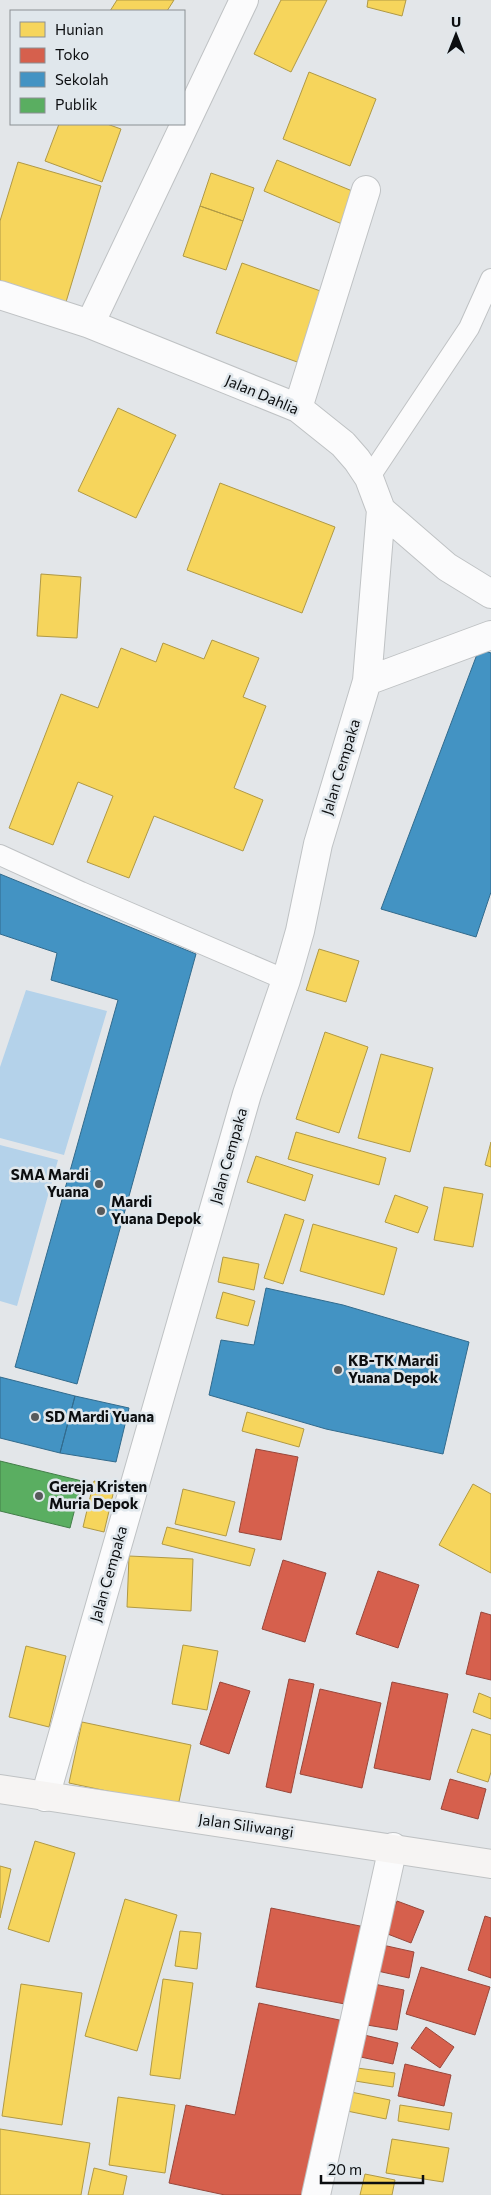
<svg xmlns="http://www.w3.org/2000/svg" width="491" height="2195" viewBox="0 0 491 2195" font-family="Commissioner,sans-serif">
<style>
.green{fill:#b4d2ea}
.homes{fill:#f6d55c;stroke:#b09945}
.shops{fill:#d6604d;stroke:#99473b}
.schools{fill:#4393c3;stroke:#326b8d}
.public{fill:#5aae61;stroke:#437e49}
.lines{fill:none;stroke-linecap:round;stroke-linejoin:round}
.lane-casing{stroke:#bfc2c4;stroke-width:22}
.street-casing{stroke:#bfc2c4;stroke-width:30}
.secondary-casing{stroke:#bfc2c4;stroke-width:30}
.lane{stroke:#fbfbfc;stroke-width:20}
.street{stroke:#fbfbfc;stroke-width:28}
.secondary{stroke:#f6f4f3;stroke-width:28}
.poi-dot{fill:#575a5c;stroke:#e0e7ec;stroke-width:2}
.labels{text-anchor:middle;stroke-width:5;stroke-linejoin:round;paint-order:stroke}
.street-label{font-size:15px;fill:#0c0e10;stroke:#e0e7ec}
.poi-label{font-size:15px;font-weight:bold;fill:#0c0e10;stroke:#e0e7ec;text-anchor:start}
</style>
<rect width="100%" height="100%" fill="#e3e6e9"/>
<path class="green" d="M26,990L107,1011L64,1155L0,1138V1067Z
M0,1145L58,1160L17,1306L0,1301Z"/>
<path class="homes" d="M117,0H174L167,11H110Z
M281,0H327L291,72L254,54Z
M368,0H406L402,16L367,7Z
M309,72L376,99L350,166L283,139Z
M59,124H107L121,129L102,182L45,161Z
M277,160L362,195L349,227L264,191Z
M18,162L101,186L66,302L0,282V221Z
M211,173L254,188L243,221L200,206Z
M200,206L243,221L226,270L183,256Z
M242,263L326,293L300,363L216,333Z
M118,408L176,435L136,518L78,491Z
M220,483L335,527L302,613L187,570Z
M41,574L81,577L77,638L37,636Z
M212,640L259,658L243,697L266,706L234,788L263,800L243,851L154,816L129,878L87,862L113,796L78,782L53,845L9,828L61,694L98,708L121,648L156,662L163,643L204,659Z
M319,949L359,961L346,1002L306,990Z
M325,1032L368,1047L339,1133L296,1119Z
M381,1054L433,1068L410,1152L358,1138Z
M296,1132L386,1158L379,1185L288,1159Z
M491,1142V1167L485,1165Z
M256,1156L313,1175L305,1201L247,1182Z
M444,1187L483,1194L473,1247L434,1240Z
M395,1195L428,1207L418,1233L385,1222Z
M285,1214L304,1220L283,1284L264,1278Z
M313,1224L397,1248L384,1295L300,1271Z
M223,1257L259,1264L254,1290L218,1282Z
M223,1292L255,1301L248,1326L216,1318Z
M247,1412L304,1429L299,1447L242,1431Z
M94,1481L115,1486L104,1532L83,1527Z
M473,1484L491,1494V1573L439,1545Z
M183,1489L235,1502L226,1536L175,1524Z
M167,1527L255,1549L250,1566L162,1544Z
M129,1556L193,1559L191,1611L127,1607Z
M183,1645L218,1651L207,1710L172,1704Z
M26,1646L66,1656L49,1727L9,1717Z
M479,1693L491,1698V1719L473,1712Z
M82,1722L191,1745L178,1806L69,1783Z
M472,1729L491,1735V1772L488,1782L457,1772Z
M35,1841L75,1853L49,1942L8,1929Z
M0,1866L11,1869L0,1918Z
M125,1899L177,1915L137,2051L85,2036Z
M180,1931L201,1933L197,1969L175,1966Z
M163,1979L193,1983L180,2079L150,2075Z
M21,1984L82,1993L62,2125L2,2116Z
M357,2068L395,2073L393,2087L355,2081Z
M351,2092L390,2100L386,2119L347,2111Z
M118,2097L175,2105L165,2173L109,2165Z
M400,2105L452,2113L449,2130L398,2121Z
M0,2129L90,2143L81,2195H0Z
M392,2139L449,2148L443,2182L386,2173Z
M94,2168L127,2176L123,2195H88Z
M365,2174L395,2180L392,2195H360Z"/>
<path class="shops" d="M256,1449L298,1457L281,1540L239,1532Z
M283,1560L326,1573L305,1642L262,1629Z
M378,1571L419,1585L398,1648L356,1634Z
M481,1612L491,1615V1680L466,1674Z
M289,1679L314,1684L291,1793L266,1787Z
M220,1682L250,1691L229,1754L200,1744Z
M392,1682L448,1694L430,1780L374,1768Z
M320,1689L381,1703L362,1788L300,1774Z
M450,1779L486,1789L478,1819L441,1809Z
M397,1901L424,1911L411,1943L385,1933Z
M271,1908L365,1927L350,2005L256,1987Z
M485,1916L491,1918V1978L468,1970Z
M378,1944L414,1952L409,1978L373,1970Z
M421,1967L490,1987L475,2035L406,2014Z
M369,1983L404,1990L397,2030L361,2024Z
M259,2003L344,2021L308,2195H225L169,2183L186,2105L235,2115Z
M426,2027L454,2047L440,2068L411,2048Z
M360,2034L398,2043L393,2064L356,2056Z
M405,2064L451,2075L444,2106L398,2096Z"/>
<path class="schools" d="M479,649L491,653V892L476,937L381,909Z
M0,874L196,954L77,1384L15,1367L118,1000L51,980L57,953L0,934Z
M266,1288L343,1305L469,1342L443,1454L326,1429L209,1395L221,1340L254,1345Z
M0,1377L75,1396L60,1453L0,1438Z
M75,1396L129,1408L116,1462L60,1453Z"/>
<path class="public" d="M0,1461L82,1481L70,1528L0,1511Z"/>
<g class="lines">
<g class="lane-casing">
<path id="lane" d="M369,478L469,328L491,279
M0,855L81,892L286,980"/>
</g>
<g class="street-casing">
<path id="street" d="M0,295L90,324L298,408L343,444L357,460L369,478L381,510L447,567L491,594
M90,324L244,0
M298,408L366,190
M367,681L491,635
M45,1797L247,1094L286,980L300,931L318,844L367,681L381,510
M316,2195L393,1847"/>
</g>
<g class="secondary-casing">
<path id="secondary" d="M0,1789L491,1864"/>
</g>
<use href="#lane" class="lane"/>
<use href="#street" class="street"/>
<use href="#secondary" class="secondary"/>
</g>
<g class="poi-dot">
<circle cx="99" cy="1184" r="5"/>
<circle cx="101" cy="1211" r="5"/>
<circle cx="338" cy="1370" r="5"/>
<circle cx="35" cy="1417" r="5"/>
<circle cx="39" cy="1496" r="5"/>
</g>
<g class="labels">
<g class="street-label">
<text transform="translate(262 395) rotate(23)" y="5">Jalan Dahlia</text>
<text transform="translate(341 767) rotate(-73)" y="5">Jalan Cempaka</text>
<text transform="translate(229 1156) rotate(-74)" y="5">Jalan Cempaka</text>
<text transform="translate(109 1574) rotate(-74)" y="5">Jalan Cempaka</text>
<text transform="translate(246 1826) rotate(8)" y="5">Jalan Siliwangi</text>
</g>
<g class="poi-label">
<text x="89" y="1180" text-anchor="end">SMA Mardi<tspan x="89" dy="17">Yuana</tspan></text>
<text x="111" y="1207">Mardi<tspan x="111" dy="17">Yuana Depok</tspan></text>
<text x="348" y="1366">KB-TK Mardi<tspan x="348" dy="17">Yuana Depok</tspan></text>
<text x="45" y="1422">SD Mardi Yuana</text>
<text x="49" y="1492">Gereja Kristen<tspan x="49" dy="17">Muria Depok</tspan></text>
</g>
</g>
<rect x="10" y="10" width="175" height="115" fill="#e0e7ec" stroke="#8b9094"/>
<rect x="20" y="22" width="25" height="15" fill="#f6d55c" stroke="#8b9094"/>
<text x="55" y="35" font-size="15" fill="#0c0e10">Hunian</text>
<rect x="20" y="48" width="25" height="15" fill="#d6604d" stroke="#8b9094"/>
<text x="55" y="60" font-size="15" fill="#0c0e10">Toko</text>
<rect x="20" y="72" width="25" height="15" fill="#4393c3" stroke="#8b9094"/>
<text x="55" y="85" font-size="15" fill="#0c0e10">Sekolah</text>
<rect x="20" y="98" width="25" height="15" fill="#5aae61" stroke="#8b9094"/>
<text x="55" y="110" font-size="15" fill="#0c0e10">Publik</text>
<g transform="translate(456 35)" stroke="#e0e7ec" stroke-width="4" paint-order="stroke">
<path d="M0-4L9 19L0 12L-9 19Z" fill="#0c0e10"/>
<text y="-8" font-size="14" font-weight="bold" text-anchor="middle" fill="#0c0e10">U</text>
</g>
<path d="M321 2175v8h102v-8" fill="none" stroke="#0c0e10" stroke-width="2.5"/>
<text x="328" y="2175" font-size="15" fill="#0c0e10" stroke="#e0e7ec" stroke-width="4" paint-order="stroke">20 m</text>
</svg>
